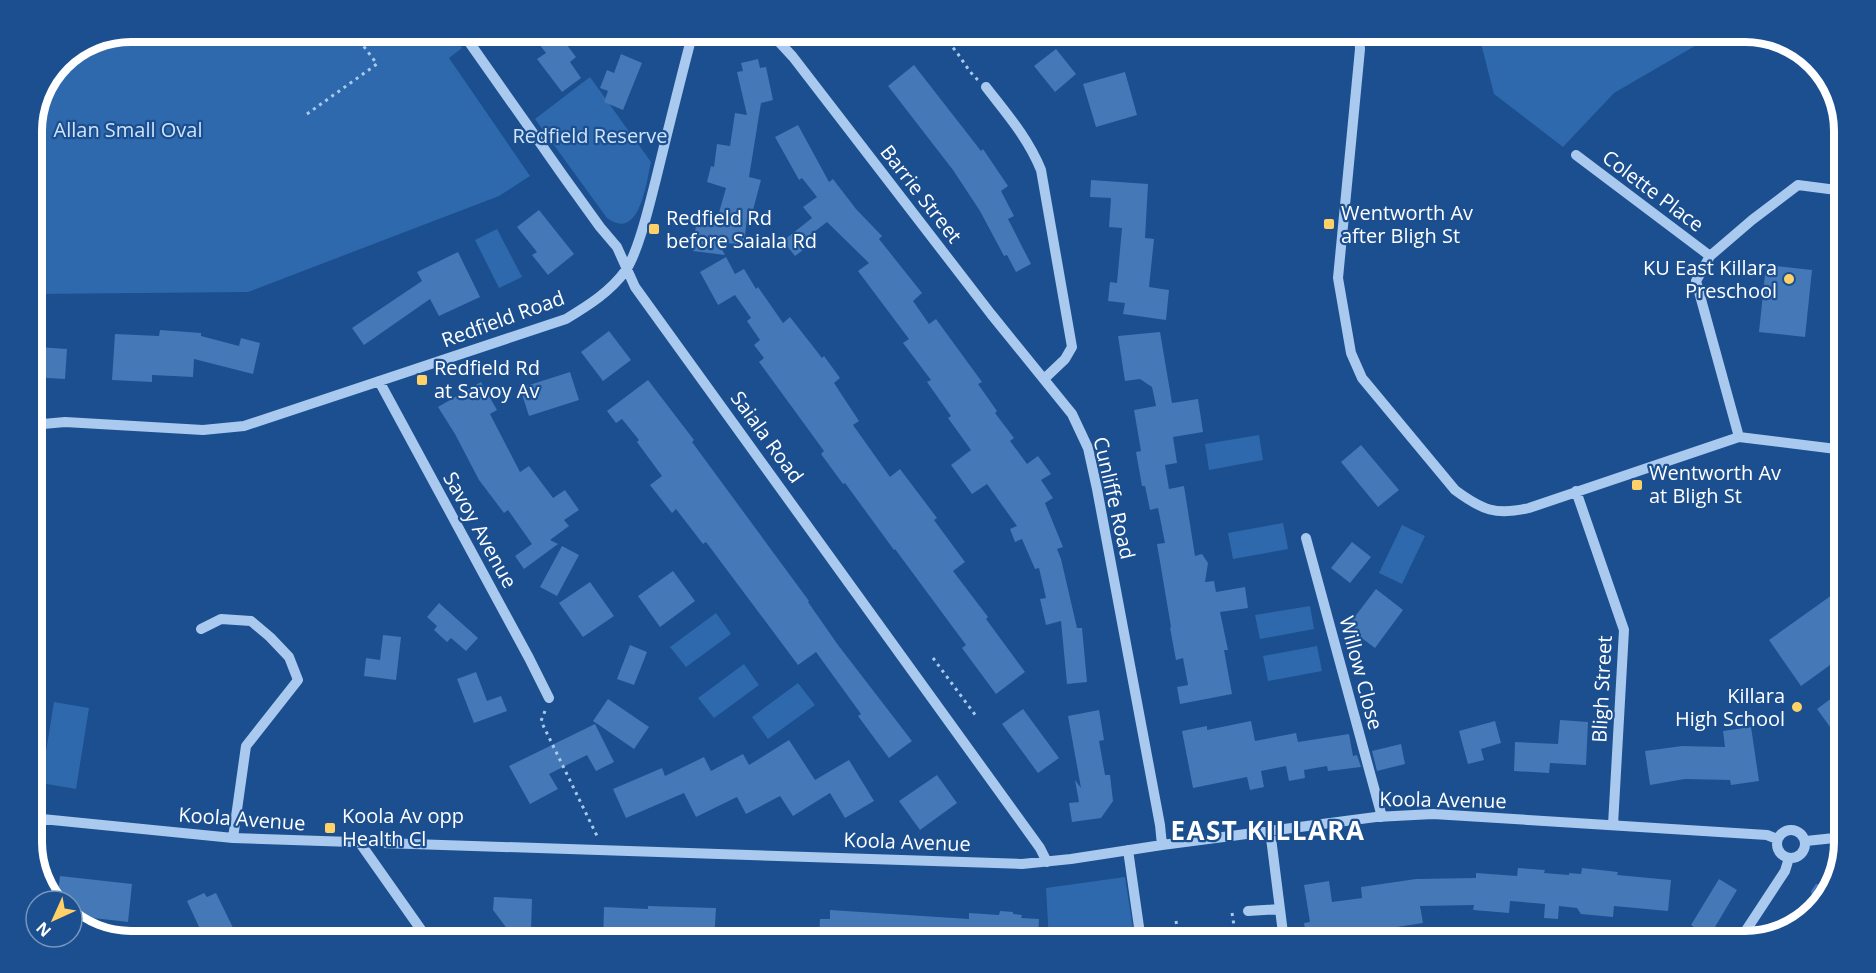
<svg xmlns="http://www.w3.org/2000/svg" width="1876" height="973" viewBox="0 0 1876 973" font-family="'Open Sans',sans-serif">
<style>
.green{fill:#2e69ad}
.building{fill:#4478b7}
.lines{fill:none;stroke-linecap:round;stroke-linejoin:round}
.path{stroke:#a9c9ee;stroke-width:3;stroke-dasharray:3 4.5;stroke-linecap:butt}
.minor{stroke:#a9c9ee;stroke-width:10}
.poi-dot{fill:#ffd166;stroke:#1b4f8f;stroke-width:2}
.labels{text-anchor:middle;stroke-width:4.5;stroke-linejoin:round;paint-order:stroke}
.park-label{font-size:20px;fill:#cfe3fa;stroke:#1b4f8f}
.street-label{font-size:20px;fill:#fff;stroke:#1b4f8f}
.poi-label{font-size:20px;fill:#fff;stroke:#1b4f8f;text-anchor:start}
.district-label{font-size:26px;font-weight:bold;letter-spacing:1.5px;fill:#fff;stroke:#1b4f8f}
.rim{fill:none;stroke:#fff;stroke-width:8}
</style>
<rect width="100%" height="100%" fill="#1b4f8f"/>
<path class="green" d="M131,32H450L462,48L449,58L530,176L499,196L248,292L32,294V125L61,60Z
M1478,32H1719L1614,93L1563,147L1494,94Z
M590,77L651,162C646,183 640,242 607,218L535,119Z
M497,229L522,277L499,288L475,240Z
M1259,435L1263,460L1209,470L1205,444Z
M1283,523L1288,549L1233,559L1228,533Z
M1402,525L1425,536L1402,584L1379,573Z
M1310,606L1314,629L1260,639L1255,615Z
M716,613L731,634L686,667L670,647Z
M1317,646L1322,671L1268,681L1263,656Z
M744,664L759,685L714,718L698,698Z
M798,683L815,705L768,739L752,717Z
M54,702L89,708L76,789L41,783Z
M1125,877L1135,941H1049L1046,888Z"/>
<path class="building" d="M530,32H557L576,57L570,62L581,78L562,92L537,59L546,53Z
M1056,49L1076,74L1055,92L1034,66Z
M621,54L642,63L623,110L604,102L608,91L600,88L607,70L614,73Z
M758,59L760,68L766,67L773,100L761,103L749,177L761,180L753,210L748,208L744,245L718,242L725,255L693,251L696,224H703L704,214L718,216L726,188L707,182L711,166L714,167L717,144L730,146L735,113L747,115L737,72L743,71L741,63Z
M914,65L981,151L983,149L1008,186L1001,191L1014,216L1008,219L1031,264L1016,272L1007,255L1004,256L980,211L953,170L888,86Z
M1125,72L1137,115L1096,127L1083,84Z
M798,125L829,182L833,179L856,209L882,236L879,239L922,293L913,301L929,324L936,319L982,382L978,384L997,411L995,413L1014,438L1010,441L1027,464L1038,456L1051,474L1041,480L1053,498L1045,503L1063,547L1057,549L1061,559L1077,628H1082L1087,682L1067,684L1061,621L1046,625L1040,599L1046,598L1039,568L1035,569L1022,539L1015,542L1010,529L1017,526L987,484L972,494L951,465L971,450L948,418L951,416L927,382L931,380L903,343L909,339L858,271L869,263L827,222L806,238L811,244L795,256L783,241L812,218L803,207L817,197L802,178L799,180L775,137Z
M1091,180L1148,184L1145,238L1154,239L1149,287L1169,290L1166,320L1123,314L1125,303L1108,301L1110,282L1117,283L1122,228L1109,227L1111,198L1090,197Z
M539,210L574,254L548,275L532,255L537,252L517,227Z
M458,252L480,297L439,316L430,299L364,345L352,328L422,281L417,272Z
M726,257L735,274L744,269L756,289L758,287L783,323L790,317L822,358L824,356L840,378L834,383L859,421L853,425L890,477L900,469L937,518L934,520L965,562L953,571L988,617L986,619L1025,672L996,694L962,648L966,645L895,549L894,550L845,483L843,484L821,454L824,451L759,362L764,358L754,345L760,340L747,321L751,318L735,295L718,305L700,272Z
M1766,265L1812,270L1805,337L1759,332Z
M160,330L201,333V336L239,346L241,338L260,343L253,374L194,359L193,377L152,375V382L112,380L115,334L159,336Z
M609,331L631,360L603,381L581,352Z
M1160,332L1172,403L1198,399L1203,432L1173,437L1177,463L1165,465L1169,489L1184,486L1195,556L1202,554L1208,563L1205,582L1214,581L1216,592L1245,587L1248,608L1220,612L1228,650H1224L1232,694L1180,704L1177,687L1188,685L1183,658L1176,660L1170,628L1171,627L1157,544L1165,543L1158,508L1150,510L1145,486H1142L1136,452L1141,451L1134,410L1156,406L1152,387L1140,379L1125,381L1118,336Z
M38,347L67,349L65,379L32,377V361H38Z
M570,372L579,400L529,416L520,388Z
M648,380L694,440L692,442L809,601L808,602L838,645L912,741L889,758L858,716L861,714L816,652L798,665L706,542L703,544L676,509L672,513L650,485L662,476L637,442L639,440L622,419L616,423L607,411Z
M481,382L497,410L490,414L520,472L529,466L553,498L565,490L579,510L564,520L569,526L550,540L558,544L524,569L515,556L532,544L508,510L504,513L479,480L455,434L438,407Z
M1361,445L1399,490L1378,507L1341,462Z
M1352,542L1371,557L1350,583L1331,568Z
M562,546L579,555L557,596L540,587Z
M673,571L695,601L660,627L638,596Z
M590,582L614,616L583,637L559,603Z
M1376,589L1403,610L1375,648L1347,627Z
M1832,595L1844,613V655L1801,686L1769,640Z
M439,603L478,638L466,651L451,638L447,642L434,630L437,626L427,617Z
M383,635L401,637L396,680L364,676L366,658L380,660Z
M630,645L647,652L634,685L617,679Z
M476,672L487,701L501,696L507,711L474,723L457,679Z
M1844,689V746L1817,709Z
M608,699L649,727L634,749L593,721Z
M1023,709L1059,758L1038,773L1002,724Z
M1099,710L1104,740L1099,741L1105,775H1110L1113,801L1101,818L1072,822L1069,803L1079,802L1075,780L1081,788L1068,716Z
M1560,720L1588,722L1586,765L1550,763L1549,773L1514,771L1515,742L1558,744Z
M1251,721L1255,741L1296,733L1298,742L1349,734L1353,756L1357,755L1361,767L1328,771L1327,766L1304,770L1305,778L1289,781L1286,766L1261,771L1264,787L1250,790L1247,777L1193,788L1182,731L1207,726V730Z
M1495,721L1501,743L1481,749L1484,760L1468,764L1459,731Z
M595,724L614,762L596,771L587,755L549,774L558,789L530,804L509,766Z
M1751,727L1759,781L1731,785L1730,780L1685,779L1650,785L1645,751L1682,746L1725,747L1723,731Z
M789,740L815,780L849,760L874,801L845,818L830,793L793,816L780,796L746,814L737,797L696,817L684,793L626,818L613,789L662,768L665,776L704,757L711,771L743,754L749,765Z
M1401,744L1405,764L1377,771L1372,751Z
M937,775L957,803L920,830L899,801Z
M1518,868L1545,870L1544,873L1569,875V873L1581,874L1582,868L1618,872L1617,875L1671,880L1668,911L1614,906L1613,917L1581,914L1577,908L1559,906L1558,919L1544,918L1545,904L1510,901L1509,913L1473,910L1474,905L1420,906L1423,923L1384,929V935L1368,937V933L1338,937L1339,941H1307L1304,923L1310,922L1304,885L1329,881L1332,902L1362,898L1361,887L1416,879L1476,878V873L1517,876Z
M60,876L132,884L128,922L85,917L84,929L72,918V901H57Z
M1719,879L1737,890L1709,937L1691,925Z
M1816,884L1834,887L1815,908L1811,891Z
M204,893L207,897L216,893L240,942H206L187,901Z
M494,897L532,899L531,931L508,930L493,910Z
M648,906L716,908L714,942H603L604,907L648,909Z
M830,910L969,919V913L999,915L1000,911L1013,912V914L1022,915L1021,918L1039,919L1038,941L819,942L820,919H830Z"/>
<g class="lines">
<path class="path" d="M796,42C813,30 829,33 849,39C855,40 861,43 867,43C891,41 913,28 936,36C957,43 962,66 978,80
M307,114L377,64L353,32
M933,658L976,716
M545,711L541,721L598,838
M1232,913L1236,938
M1176,921L1179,941"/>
<path class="minor" d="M462,32L564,177L600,227L617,247L635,287L1040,848L1047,862
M770,32L793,57L991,314L1072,414L1088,448L1097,489L1160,825L1162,845
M1359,32L1360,49L1338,278L1351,353L1362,378L1455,490C1482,510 1496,516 1529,508L1739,437L1844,450
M986,87C1007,114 1028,138 1041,170L1072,347L1065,359L1045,378
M1576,155L1710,256
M379,381L529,658L549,698
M32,425L65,422L203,430L244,426L566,319C589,305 610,292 626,270C639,250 650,202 656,179C668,130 680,81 693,32
M1739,437L1696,281L1710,256L1752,220L1798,185L1844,191
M1576,491L1624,630L1613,825
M1306,538L1382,817
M201,629L221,619L251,621L270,637L289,657L298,680L246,746L233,838
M32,818L233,838L1022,864L1071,859L1162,845L1376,817L1433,814L1767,835L1777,839
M1777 844a14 14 0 1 1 28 0a14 14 0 1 1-28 0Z
M1270,830L1284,941
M1806,841L1844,837
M360,843L429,941
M1128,850L1141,941
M36,862L41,819
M1248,911L1280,909
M1739,941L1785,871L1789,858"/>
</g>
<g class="poi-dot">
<rect x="1323" y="218" width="12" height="12" rx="3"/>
<rect x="648" y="223" width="12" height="12" rx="3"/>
<circle cx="1789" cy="279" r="6"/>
<rect x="416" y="374" width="12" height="12" rx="3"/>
<rect x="1631" y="479" width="12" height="12" rx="3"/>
<circle cx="1797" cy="707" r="6"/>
<rect x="324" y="822" width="12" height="12" rx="3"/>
</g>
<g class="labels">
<g class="park-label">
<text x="128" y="137">Allan Small Oval</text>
<text x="590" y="143">Redfield Reserve</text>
</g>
<g class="street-label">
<text transform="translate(1653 191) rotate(37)" y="7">Colette Place</text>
<text transform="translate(921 194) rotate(52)" y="7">Barrie Street</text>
<text transform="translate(503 319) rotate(-20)" y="7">Redfield Road</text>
<text transform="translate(767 437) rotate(54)" y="7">Saiala Road</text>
<text transform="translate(1114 498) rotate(77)" y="7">Cunliffe Road</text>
<text transform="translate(480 530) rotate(61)" y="7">Savoy Avenue</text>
<text transform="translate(1361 673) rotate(75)" y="7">Willow Close</text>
<text transform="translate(1602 689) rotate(-87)" y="7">Bligh Street</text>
<text transform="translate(1443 800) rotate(1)" y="7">Koola Avenue</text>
<text transform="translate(242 819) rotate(4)" y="7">Koola Avenue</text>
<text transform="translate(907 842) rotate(2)" y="7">Koola Avenue</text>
</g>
<g class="poi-label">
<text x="1341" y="220">Wentworth Av<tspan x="1341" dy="23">after Bligh St</tspan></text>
<text x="666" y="225">Redfield Rd<tspan x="666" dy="23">before Saiala Rd</tspan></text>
<text x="1777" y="275" text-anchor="end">KU East Killara<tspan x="1777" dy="23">Preschool</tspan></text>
<text x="434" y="375">Redfield Rd<tspan x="434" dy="23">at Savoy Av</tspan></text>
<text x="1649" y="480">Wentworth Av<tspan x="1649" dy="23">at Bligh St</tspan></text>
<text x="1785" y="703" text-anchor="end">Killara<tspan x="1785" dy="23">High School</tspan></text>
<text x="342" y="823">Koola Av opp<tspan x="342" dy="23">Health Cl</tspan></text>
</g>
<g class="district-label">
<text x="1268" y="840">EAST KILLARA</text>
</g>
</g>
<path d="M0 0H1876V973H0ZM131 42H1745A89 89 0 0 1 1834 131V842A89 89 0 0 1 1745 931H131A89 89 0 0 1 42 842V131A89 89 0 0 1 131 42Z" fill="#1b4f8f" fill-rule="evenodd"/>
<path class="rim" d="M131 42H1745A89 89 0 0 1 1834 131V842A89 89 0 0 1 1745 931H131A89 89 0 0 1 42 842V131A89 89 0 0 1 131 42Z"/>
<g transform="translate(54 919) rotate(225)"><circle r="28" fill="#1b4f8f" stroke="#7695bc" stroke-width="1.5"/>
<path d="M0-4.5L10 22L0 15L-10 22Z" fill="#ffd166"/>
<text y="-9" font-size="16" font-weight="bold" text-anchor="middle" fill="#ffffff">N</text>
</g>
</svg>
